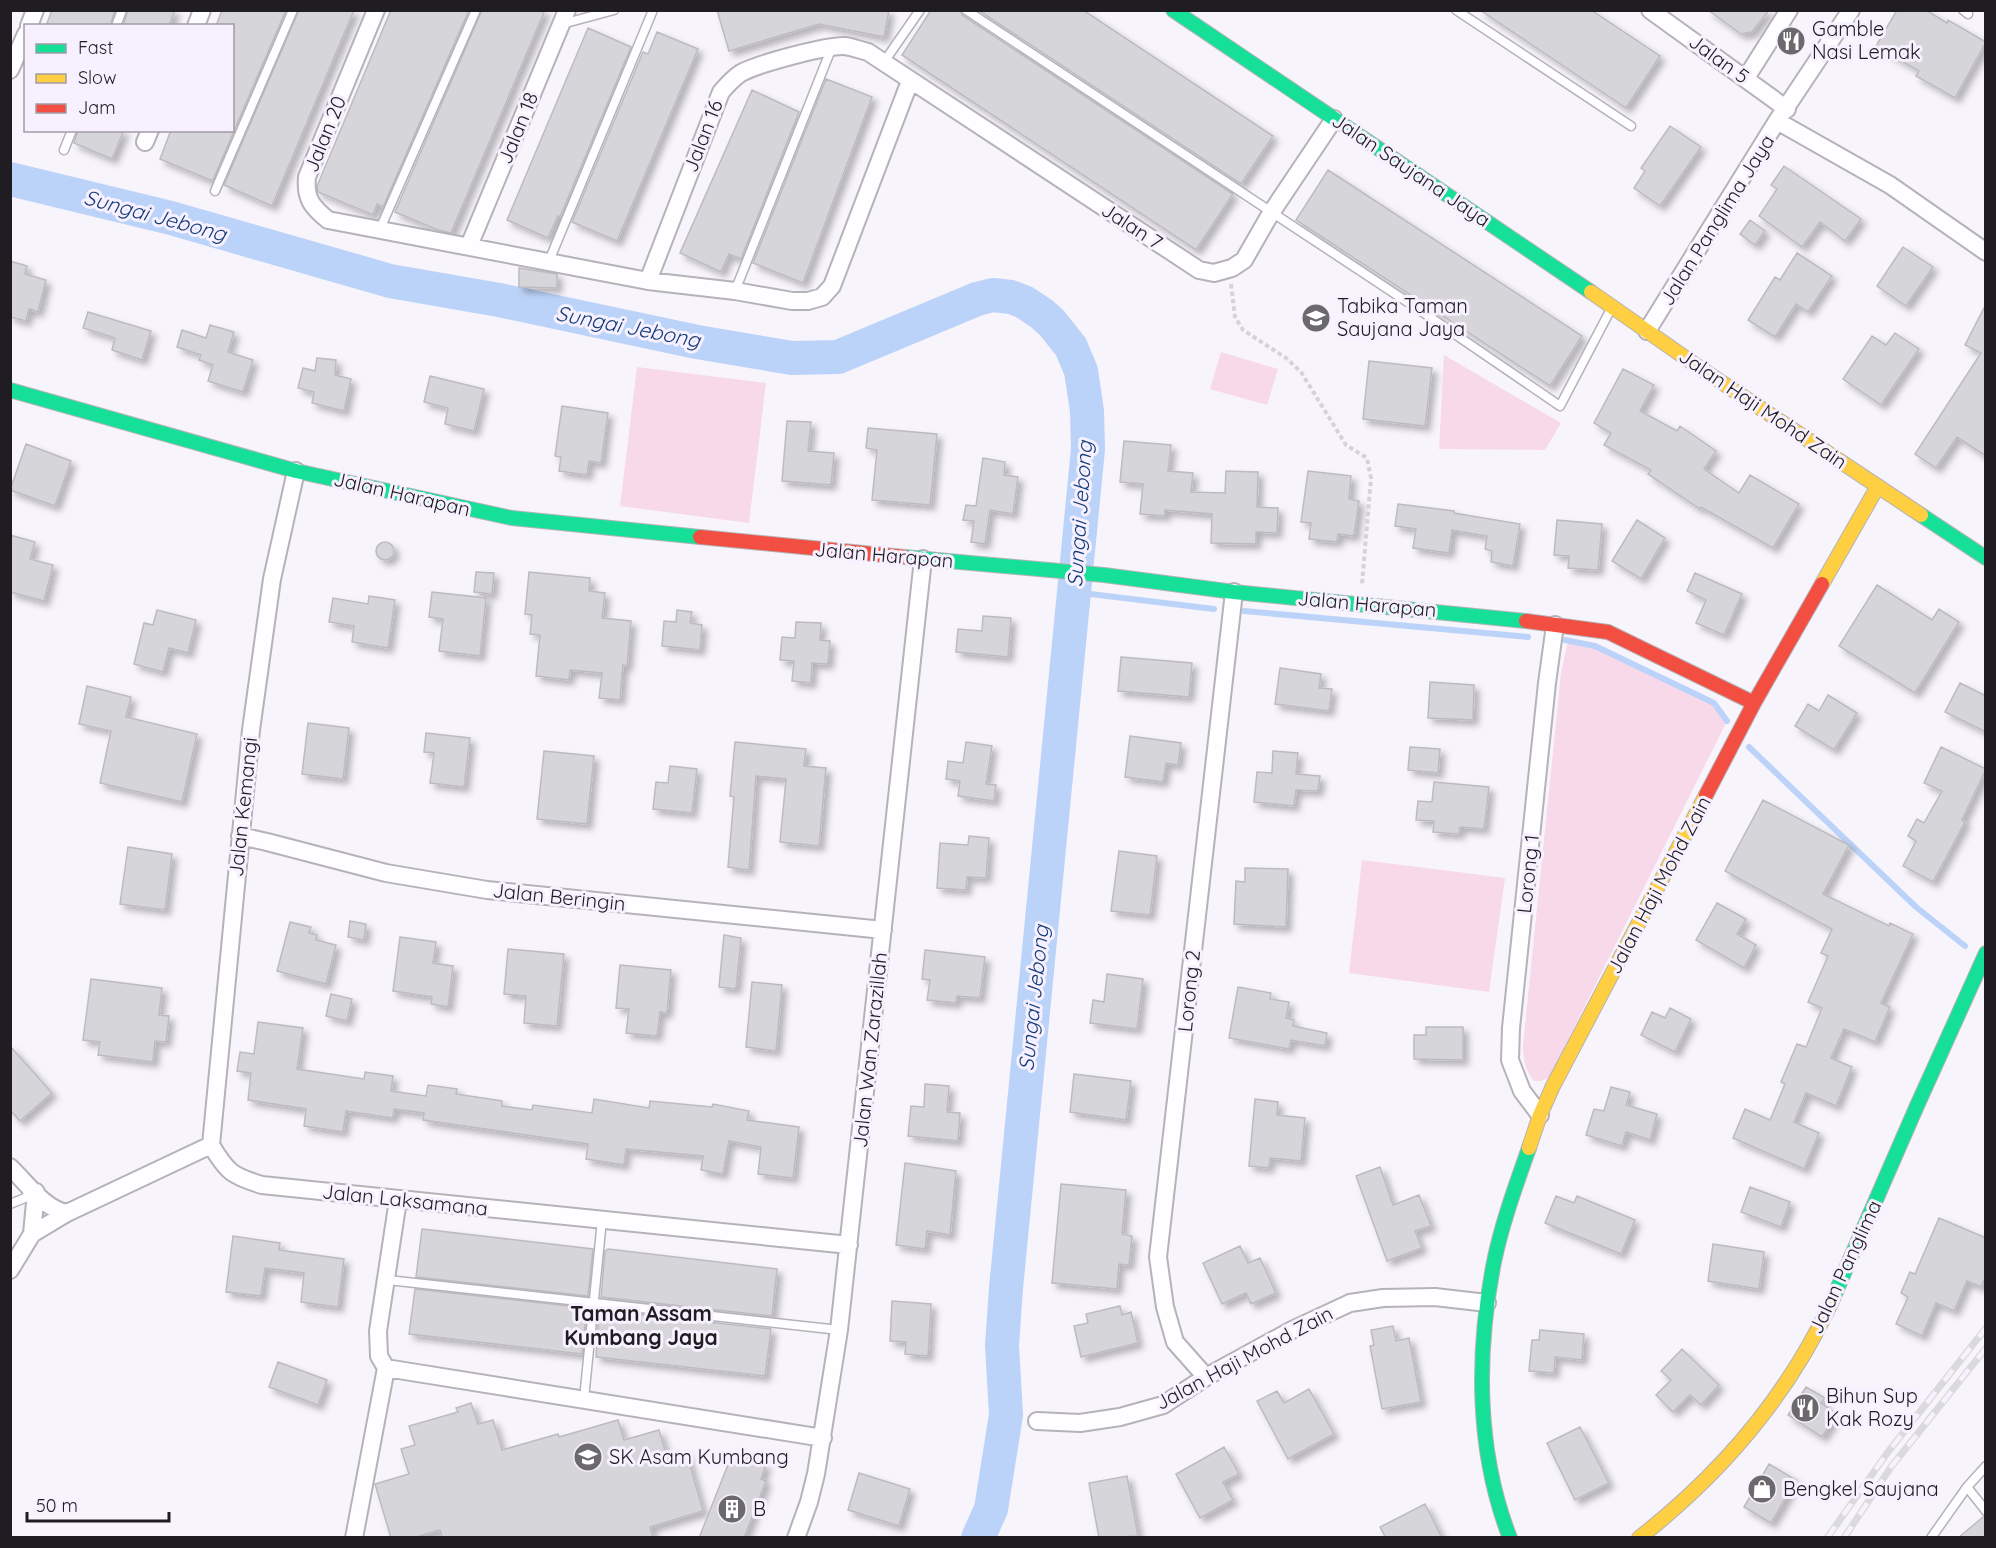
<svg xmlns="http://www.w3.org/2000/svg" width="1996" height="1548" viewBox="0 0 1996 1548" font-family="Quicksand,sans-serif">
<style>
.green{fill:#f8d9ea}
.lines{fill:none;stroke-linecap:round;stroke-linejoin:round}
.stream{stroke:#bcd3f9;stroke-width:6}
.river{stroke:#bcd3f9;stroke-width:34}
.building{fill:#d6d5da;stroke:#bdbbc1;stroke-width:1.5;filter:url(#shadow)}
.lane-casing{stroke:#b5b2b8;stroke-width:11}
.street-casing{stroke:#b5b2b8;stroke-width:20}
.fast-casing{stroke:#b5b2b8;stroke-width:16}
.slow-casing{stroke:#b5b2b8;stroke-width:16}
.jam-casing{stroke:#b5b2b8;stroke-width:16}
.path{stroke:#d4d4d6;stroke-width:4;stroke-dasharray:4.5 3;stroke-linecap:butt}
.lane{stroke:#fefdff;stroke-width:8}
.street{stroke:#fefdff;stroke-width:16}
.fast{stroke:#16e098;stroke-width:14}
.slow{stroke:#ffcf43;stroke-width:14}
.jam{stroke:#f24e42;stroke-width:14}
.rail-casing{stroke:#dad9dc;stroke-width:7}
.rail{stroke:#f7f1ff;stroke-width:4.5;stroke-dasharray:14;stroke-linecap:butt}
.labels{text-anchor:middle;stroke-width:6;stroke-linejoin:round;paint-order:stroke}
.poi-label{font-size:20px;fill:#1f1d22;stroke:#f7f1ff;text-anchor:start}
.street-label{font-size:20px;fill:#1f1d22;stroke:#f7f1ff}
.water-label{font-size:21px;font-style:italic;fill:#153d79;stroke:#f7f1ff}
.neighbourhood-label{font-size:21px;font-weight:bold;fill:#1f1d22;stroke:#f7f1ff}
</style>
<defs>
<filter id="shadow"><feDropShadow dx="5" dy="5" stdDeviation="3" flood-color="#0004"/></filter>
</defs>
<rect width="100%" height="100%" fill="#f8f4fc"/>
<path class="green" d="M1221,352L1278,369L1267,405L1210,389Z
M1444,355L1561,423L1545,450L1439,449Z
M637,367L766,383L749,523L620,506Z
M1568,641L1595,647L1713,704L1726,723L1549,1078L1541,1081H1534C1525,1069 1523,1060 1523,1045L1561,673Z
M1362,860L1505,878L1489,992L1349,973Z"/>
<g class="lines">
<path class="stream" d="M1074,592L1214,609
M1244,611L1528,637
M1565,640L1595,646L1714,703L1727,721
M1749,747L1916,907L1965,946"/>
<path class="river" d="M10,179L171,218L390,281L499,300L697,342L792,358L838,357L977,299L993,295L1011,297L1024,302L1042,314L1052,323L1071,347L1081,371L1087,411L1088,449L1006,1288L1002,1345L1006,1415L991,1509L978,1538"/>
</g>
<path class="building" d="M52,10H115L110,26H46Z
M128,10H175L169,26H123Z
M222,10H286L213,180H210L160,159L171,130H232V26H216Z
M299,10H354L272,206L224,185Z
M391,10H469L383,207L377,204L373,215L318,192L317,186Z
M482,10H545L451,233L438,230L395,212Z
M717,10H889L884,37L819,24L729,51Z
M931,10H960L962,15L1233,194L1196,250L902,55Z
M978,10H1083L1273,136L1241,184Z
M1480,10H1591L1660,56L1626,108Z
M1708,10H1769L1752,32L1741,34Z
M1897,10H1926L1947,23L1948,20L1986,42L1955,98L1916,76L1919,71L1876,46Z
M588,28L631,47L560,217L558,216L548,238L507,220Z
M657,32L698,49L617,241L572,222L643,52L648,54Z
M826,79L872,97L803,283L753,263Z
M752,90L799,112L741,259L729,254L721,272L680,253Z
M1670,126L1701,147L1660,206L1634,188L1645,171L1641,168Z
M78,130H124L112,159L74,143Z
M1784,166L1861,219L1845,241L1820,222L1802,247L1759,216L1777,189L1771,185Z
M1328,170L1582,336L1550,386L1296,220Z
M1750,220L1765,231L1755,245L1740,234Z
M1903,247L1933,267L1906,306L1877,286Z
M1797,253L1832,276L1808,312L1796,304L1775,337L1748,320L1775,277L1780,280Z
M10,261L27,266L25,274L46,280L38,312L29,309L26,321L10,317Z
M519,268L557,274V288L519,287Z
M1986,304V456L1957,437L1936,468L1915,454L1981,353L1965,345Z
M88,312L151,331L142,360L112,350L115,338L83,328Z
M210,325L234,332L228,352L253,360L243,392L208,381L213,365L199,360L201,355L177,347L182,330L206,338Z
M1895,333L1919,349L1881,405L1843,379L1872,336L1886,345Z
M317,358L336,360L335,375L351,379L344,411L312,403L314,392L298,388L303,368L315,371Z
M1369,361L1432,368L1425,426L1363,419Z
M1623,369L1654,385L1640,411L1677,431L1680,426L1716,451L1704,469L1739,493L1750,475L1799,504L1773,548L1701,507L1700,509L1648,474L1651,470L1604,445L1611,433L1594,423Z
M430,376L484,389L474,431L445,424L448,408L424,402Z
M562,406L608,413L601,463L589,461L587,475L559,471L561,457L555,456Z
M787,421L811,422L808,451L834,453L831,485L782,481Z
M868,428L937,434L930,505L872,500L877,450L866,448Z
M1124,441L1171,445L1168,471L1193,473L1191,492L1225,493L1226,471L1258,472L1257,507L1278,508L1277,533L1256,532V544L1211,543L1212,514L1165,510V516L1140,514L1143,484L1120,482Z
M26,444L71,461L55,506L10,490Z
M983,458L1005,462L1004,475L1018,477L1013,514L990,510L985,544L971,542L974,521L963,520L966,505L976,506Z
M1308,471L1351,476L1349,499L1359,501L1354,536L1338,534L1337,542L1309,539L1311,523L1301,522Z
M1398,504L1454,511V513L1520,524L1513,566L1491,562L1492,551L1485,549L1487,536L1452,530L1449,553L1413,548L1416,529L1395,526Z
M1557,520L1602,524L1598,570L1568,568L1569,556L1554,555Z
M1637,520L1665,538L1641,579L1612,561Z
M10,535L35,542L30,559L53,565L44,601L10,592Z
M376 551a9 9 0 1 1 18 0a9 9 0 1 1-18 0Z
M476,572L494,573L492,594L474,592Z
M529,572L590,578L589,591L605,593L602,618L631,621L627,666L623,665L620,700L599,698L602,673L570,670L569,680L536,676L540,635L530,634L532,615L525,614Z
M1695,573L1742,594L1724,635L1696,623L1706,600L1687,591Z
M1877,585L1932,620L1939,609L1959,622L1915,693L1839,646Z
M432,592L486,598L480,656L439,651L443,619L429,617Z
M369,596L395,600L388,648L352,642L354,626L329,622L333,598L368,604Z
M157,610L196,620L188,653L169,648L163,672L134,664L144,623L153,625Z
M677,610L692,612L690,623L702,625L700,650L662,646L664,621L676,622Z
M983,616L1011,618L1008,657L956,652L958,629L982,631Z
M796,622L821,623L820,640L830,641L828,664L812,663L811,683L792,681L794,661L780,660L782,637L795,638Z
M1121,657L1192,663L1189,697L1118,691Z
M1280,668L1321,674L1319,688L1332,689L1329,711L1275,704Z
M1430,682L1474,685L1473,720L1428,718Z
M1960,683L1986,696V732L1945,712Z
M87,686L131,697L126,717L197,734L182,802L100,783L111,731L79,724Z
M1828,695L1857,713L1834,750L1795,726L1808,704L1819,711Z
M308,723L349,728L343,779L302,774Z
M426,733L470,738L464,787L430,783L434,753L424,752Z
M1130,736L1181,743L1178,765L1166,763L1163,782L1125,777Z
M735,742L806,749L804,766L826,768L819,846L780,842L786,779L756,776L749,870L728,867L734,797L730,796Z
M966,742L992,746L986,784L996,785L994,801L958,796L960,781L946,779L948,761L963,763Z
M1410,747L1440,749L1438,773L1408,770Z
M1941,747L1986,769L1962,820L1965,822L1933,882L1903,866L1916,841L1908,836L1917,819L1924,823L1942,791L1924,783Z
M544,751L594,756L587,824L537,819Z
M1273,751L1298,753L1296,774L1320,776L1318,791L1296,790L1294,806L1254,802L1257,772L1272,773Z
M670,766L697,769L692,813L653,809L656,782L668,783Z
M1434,782L1489,787L1484,829L1460,827L1459,834L1433,832L1434,821L1416,820L1418,801L1432,802Z
M1763,800L1849,845L1823,894L1889,926L1890,923L1913,934L1881,1003L1890,1007L1875,1042L1844,1029L1831,1058L1852,1067L1836,1106L1806,1093L1794,1122L1819,1133L1804,1169L1733,1138L1745,1109L1770,1120L1785,1084L1781,1082L1797,1044L1806,1047L1822,1008L1808,1002L1828,956L1821,953L1832,929L1725,871Z
M969,836L989,838L986,878L967,877L966,890L937,888L940,843L968,845Z
M128,847L172,854L165,910L120,904Z
M1119,851L1157,856L1150,915L1111,911Z
M1245,868L1288,869L1286,927L1234,924L1236,881L1245,882Z
M1717,903L1746,919L1737,934L1756,945L1744,968L1696,940Z
M350,921L366,924L364,940L348,937Z
M290,922L311,927L309,933L317,935L316,940L336,945L326,984L277,971Z
M724,935L741,938L736,989L719,987Z
M400,937L436,942L433,963L453,966L448,1007L431,1004L432,997L393,991Z
M508,949L564,954L557,1026L524,1023L526,996L504,994Z
M925,950L985,957L980,998L957,996L956,1003L927,1000L930,980L922,979Z
M620,965L671,970L667,1013L660,1012L657,1036L626,1033L629,1009L616,1008Z
M1107,974L1143,979L1137,1029L1090,1023L1093,1000L1104,1002Z
M91,979L162,988L159,1015L169,1016L166,1042L155,1041L153,1062L98,1055L100,1042L83,1040Z
M752,982L782,985L776,1051L746,1047Z
M1238,987L1271,993L1270,999L1289,1002L1286,1018L1294,1020L1293,1026L1327,1033L1325,1046L1291,1040L1289,1049L1229,1038Z
M331,994L352,999L347,1021L326,1016Z
M1670,1008L1691,1019L1675,1052L1641,1035L1652,1012L1665,1018Z
M258,1022L303,1028L297,1069L364,1079L365,1072L393,1076L391,1091L426,1096L428,1085L457,1089L456,1094L502,1101V1106L532,1110L533,1105L592,1113L594,1099L649,1108L650,1101L712,1107L713,1104L749,1111L747,1120L799,1127L793,1178L758,1174L761,1147L729,1141L723,1174L701,1170L703,1156L626,1149L624,1165L586,1159L588,1144L423,1120L424,1113L394,1109L393,1118L346,1111L343,1132L304,1126L306,1109L248,1100L251,1073L237,1071L240,1052L254,1054Z
M1426,1027H1463V1060L1414,1059V1035H1426Z
M10,1046L52,1093L20,1121L10,1110Z
M1074,1074L1131,1081L1126,1120L1070,1112Z
M925,1084L949,1086L947,1112L960,1113L958,1141L908,1136L911,1106L924,1107Z
M1611,1087L1630,1092L1626,1105L1657,1114L1650,1140L1626,1132L1622,1146L1586,1135L1594,1109L1604,1111Z
M1255,1099L1278,1102L1277,1115L1305,1118L1301,1161L1270,1158L1269,1168L1249,1166Z
M905,1163L956,1171L950,1235L927,1231L925,1249L896,1245Z
M1380,1167L1393,1205L1419,1195L1431,1226L1415,1231L1422,1248L1387,1261L1356,1176Z
M1061,1184L1126,1190L1122,1234L1132,1236L1129,1265L1119,1264L1117,1289L1052,1283Z
M1750,1187L1790,1202L1781,1227L1741,1212Z
M1556,1196L1574,1203L1577,1196L1635,1220L1621,1254L1545,1223Z
M1939,1218L1986,1238V1276L1981,1287L1967,1281L1954,1311L1936,1303L1922,1336L1896,1324L1908,1297L1901,1293L1910,1272L1915,1274Z
M422,1229L593,1249L588,1296L416,1277Z
M233,1236L280,1243L279,1250L344,1259L338,1307L301,1302L304,1273L265,1268L261,1296L226,1292Z
M1713,1244L1764,1252L1759,1289L1708,1281Z
M1240,1246L1248,1263L1260,1258L1276,1293L1251,1304L1246,1293L1222,1304L1203,1263Z
M608,1249L777,1269L772,1316L601,1297L605,1251Z
M415,1289L587,1308L582,1354L409,1334Z
M892,1301L931,1304L928,1356L905,1354L906,1342L890,1341Z
M1120,1306L1122,1315L1131,1312L1138,1343L1081,1357L1074,1326L1088,1323L1086,1314Z
M599,1310L771,1329L765,1376L596,1357Z
M1393,1326L1396,1341L1409,1338L1421,1402L1382,1409L1370,1346L1374,1345L1371,1330Z
M1540,1330L1584,1334L1582,1360L1555,1357L1554,1373L1529,1371L1532,1340H1539Z
M1682,1349L1719,1385L1701,1405L1690,1395L1673,1412L1656,1395L1671,1380L1661,1371Z
M278,1362L327,1380L318,1405L269,1387Z
M1806,1387L1825,1398L1821,1403L1837,1414L1822,1437L1788,1415Z
M1309,1389L1334,1434L1288,1459L1257,1401L1277,1391L1284,1403Z
M471,1403L478,1424L493,1420L502,1450L558,1434L559,1437L618,1420L624,1440L659,1430L667,1457L686,1451L703,1511L650,1527L653,1538H442L440,1530L413,1538H391L375,1484L409,1474L401,1449L415,1445L409,1426L458,1412L456,1408Z
M1580,1427L1609,1483L1575,1500L1547,1443Z
M1224,1447L1239,1474L1223,1482L1233,1500L1200,1518L1176,1474Z
M733,1452L766,1465L761,1479L766,1481L744,1538H699Z
M1769,1464L1796,1480L1771,1523L1744,1507Z
M859,1473L910,1489L899,1526L848,1510Z
M1127,1476L1138,1536L1099,1538L1089,1483Z
M1425,1504L1442,1538H1386L1380,1527Z
M1983,1517H1986V1538H1958Z"/>
<g class="lines">
<g class="lane-casing">
<path id="lane" d="M966,10L1418,309L1560,406L1612,307
M1456,10L1631,126
M1963,10L1968,14
M562,24L614,10
M116,26L122,10
M884,62L920,10
M64,150L72,130
M215,191L293,10
M380,229L476,10
M549,261L653,10
M735,291L832,47
M10,1204L25,1198L32,1189
M388,1280L839,1330
M584,1399L602,1220
M1967,1487L1986,1511
M1931,1538L1967,1487L1986,1466"/>
</g>
<g class="street-casing">
<path id="street" d="M376,10L307,177C305,199 312,207 328,220L648,281L735,291L792,301H808L822,297L832,286L910,81
M1650,10L1787,109
M29,26L35,10
M196,26L202,10
M10,70L26,34
M1746,78L1789,10
M1777,121L1890,185L1986,252
M145,142L150,130
M469,246L567,10
M648,281L721,92C727,85 733,78 741,73C757,64 827,45 845,46C852,47 860,50 868,52L1199,270L1214,273L1232,268L1244,260L1271,213L1334,119
M1647,331L1777,121L1851,10
M240,836L267,842L386,873L487,890L883,930
M1540,1115L1522,1091L1510,1060L1511,1028L1547,683L1555,625
M211,1145L251,730L272,579L296,471
M10,1167C26,1182 44,1209 67,1213L211,1145C227,1172 232,1176 262,1185L849,1245
M36,1192L32,1234L67,1213
M10,1270L32,1234
M386,1368L823,1438
M386,1368L379,1356L378,1331L398,1200
M1206,1377L1175,1342L1165,1307L1158,1257L1234,592
M1037,1421L1080,1423L1120,1417L1163,1405L1206,1377L1292,1330L1350,1303L1383,1298L1435,1297L1487,1303
M354,1538L386,1368
M796,1538L809,1502L816,1474L839,1330L923,559"/>
</g>
<g class="fast-casing">
<path id="fast" d="M1173,10L1591,292
M10,390L296,471L512,518L700,537
M1921,515L1986,558
M904,557L1104,575L1234,592L1526,621
M1831,1303L1916,1108L1986,953
M1510,1538C1476,1451 1476,1353 1494,1262C1502,1223 1516,1185 1529,1148"/>
</g>
<g class="slow-casing">
<path id="slow" d="M1591,292L1700,368L1921,515
M1822,584L1878,486
M1529,1148L1540,1115L1553,1086L1706,795
M1639,1538C1721,1474 1787,1397 1831,1303"/>
</g>
<g class="jam-casing">
<path id="jam" d="M700,537L904,557
M1526,621L1608,632L1754,703
M1706,795L1754,703L1822,584"/>
</g>
<path class="path" d="M1231,284L1235,317L1243,330L1286,358L1301,372L1346,445L1367,458L1371,478L1362,584"/>
<use href="#lane" class="lane"/>
<use href="#street" class="street"/>
<use href="#fast" class="fast"/>
<use href="#slow" class="slow"/>
<use href="#jam" class="jam"/>
<g class="rail-casing">
<path id="rail" d="M1827,1538L1888,1452L1986,1328
M1844,1538L1891,1467L1986,1348"/>
</g>
<use href="#rail" class="rail"/>
</g>
<defs>
<g id="restaurant-disc" transform="scale(1.5)"><circle r="9.5" fill="#6b686e" stroke="#f7f1ff"/><path d="M-5-6h1v4h1v-4h1v4h1v-4h1v5L-1.5 .5V6h-2V.5L-5-1ZM5-6V6H3V1.5H1.5Q1.5-4 5-6Z" fill="#fff"/></g>
<g id="school-disc" transform="scale(1.5)"><circle r="9.5" fill="#6b686e" stroke="#f7f1ff"/><path d="M0-5L7-2L0 1L-7-2ZM-4 1L0 2.5L4 1V4Q0 6-4 4Z" fill="#fff"/></g>
<g id="shop-disc" transform="scale(1.5)"><circle r="9.5" fill="#6b686e" stroke="#f7f1ff"/><path d="M-5-2.5h2.3a2.7 3.5 0 0 1 5.4 0H5L5.5 6h-11ZM-1.5-2.5h3a1.5 2.3 0 0 0-3 0Z" fill="#fff"/></g>
<g id="building-disc" transform="scale(1.5)"><circle r="9.5" fill="#6b686e" stroke="#f7f1ff"/><path d="M-4-6H4V6H1V3H-1V6H-4ZM-2.5-4.3h1.7v1.8h-1.7ZM.8-4.3h1.7v1.8H.8ZM-2.5-1h1.7V.8h-1.7ZM.8-1h1.7V.8H.8Z" fill="#fff"/></g>
</defs>
<g fill-rule="evenodd">
<use href="#restaurant-disc" x="1791" y="41"/>
<use href="#school-disc" x="1316" y="318"/>
<use href="#restaurant-disc" x="1805" y="1408"/>
<use href="#school-disc" x="588" y="1457"/>
<use href="#shop-disc" x="1762" y="1489"/>
<use href="#building-disc" x="732" y="1509"/>
</g>
<g class="labels">
<g class="poi-label">
<text x="1812" y="36">Gamble<tspan x="1812" dy="23">Nasi Lemak</tspan></text>
<text x="1337" y="313">Tabika Taman<tspan x="1337" dy="23">Saujana Jaya</tspan></text>
<text x="1826" y="1403">Bihun Sup<tspan x="1826" dy="23">Kak Rozy</tspan></text>
<text x="609" y="1464">SK Asam Kumbang</text>
<text x="1783" y="1496">Bengkel Saujana</text>
<text x="753" y="1516">B</text>
</g>
<g class="street-label">
<text transform="translate(1719 59) rotate(36)" y="7">Jalan 5</text>
<text transform="translate(518 128) rotate(-68)" y="7">Jalan 18</text>
<text transform="translate(325 134) rotate(-68)" y="7">Jalan 20</text>
<text transform="translate(703 136) rotate(-69)" y="7">Jalan 16</text>
<text transform="translate(1411 170) rotate(34)" y="7">Jalan Saujana Jaya</text>
<text transform="translate(1717 220) rotate(-58)" y="7">Jalan Panglima Jaya</text>
<text transform="translate(1132 226) rotate(33)" y="7">Jalan 7</text>
<text transform="translate(1763 409) rotate(34)" y="7">Jalan Haji Mohd Zain</text>
<text transform="translate(402 494) rotate(13)" y="7">Jalan Harapan</text>
<text transform="translate(884 555) rotate(5)" y="7">Jalan Harapan</text>
<text transform="translate(1367 604) rotate(5)" y="7">Jalan Harapan</text>
<text transform="translate(243 807) rotate(-84)" y="7">Jalan Kemangi</text>
<text transform="translate(1528 874) rotate(-84)" y="7">Lorong 1</text>
<text transform="translate(1659 885) rotate(-62)" y="7">Jalan Haji Mohd Zain</text>
<text transform="translate(559 897) rotate(6)" y="7">Jalan Beringin</text>
<text transform="translate(1189 991) rotate(-84)" y="7">Lorong 2</text>
<text transform="translate(870 1050) rotate(-84)" y="7">Jalan Wan Zarazillah</text>
<text transform="translate(405 1200) rotate(6)" y="7">Jalan Laksamana</text>
<text transform="translate(1845 1267) rotate(-65)" y="7">Jalan Panglima</text>
<text transform="translate(1244 1358) rotate(-28)" y="7">Jalan Haji Mohd Zain</text>
</g>
<g class="water-label">
<text transform="translate(155 216) rotate(15)" y="7">Sungai Jebong</text>
<text transform="translate(628 327) rotate(11)" y="7">Sungai Jebong</text>
<text transform="translate(1080 514) rotate(-86)" y="7">Sungai Jebong</text>
<text transform="translate(1034 998) rotate(-84)" y="7">Sungai Jebong</text>
</g>
<g class="neighbourhood-label">
<text x="641" y="1321">Taman Assam<tspan x="641" dy="24">Kumbang Jaya</tspan></text>
</g>
</g>
<rect width="1996" height="1548" fill="none" stroke="#1f1d22" stroke-width="24"/>
<rect x="24" y="24" width="210" height="108" fill="#f7f1ff" stroke="#a19ca7" stroke-width="1.5"/>
<rect x="36" y="44" width="30" height="9" fill="#16e098" stroke="#a19ca7" stroke-width="1.5"/>
<text x="78" y="54" font-size="18" fill="#1f1d22">Fast</text>
<rect x="36" y="74" width="30" height="9" fill="#ffcf43" stroke="#a19ca7" stroke-width="1.5"/>
<text x="78" y="84" font-size="18" fill="#1f1d22">Slow</text>
<rect x="36" y="104" width="30" height="9" fill="#f24e42" stroke="#a19ca7" stroke-width="1.5"/>
<text x="78" y="114" font-size="18" fill="#1f1d22">Jam</text>
<path d="M27 1512v9h142v-9" fill="none" stroke="#1f1d22" stroke-width="3"/>
<text x="36" y="1512" font-size="18" fill="#1f1d22" stroke="#f7f1ff" stroke-width="4.5" paint-order="stroke">50 m</text>
</svg>
